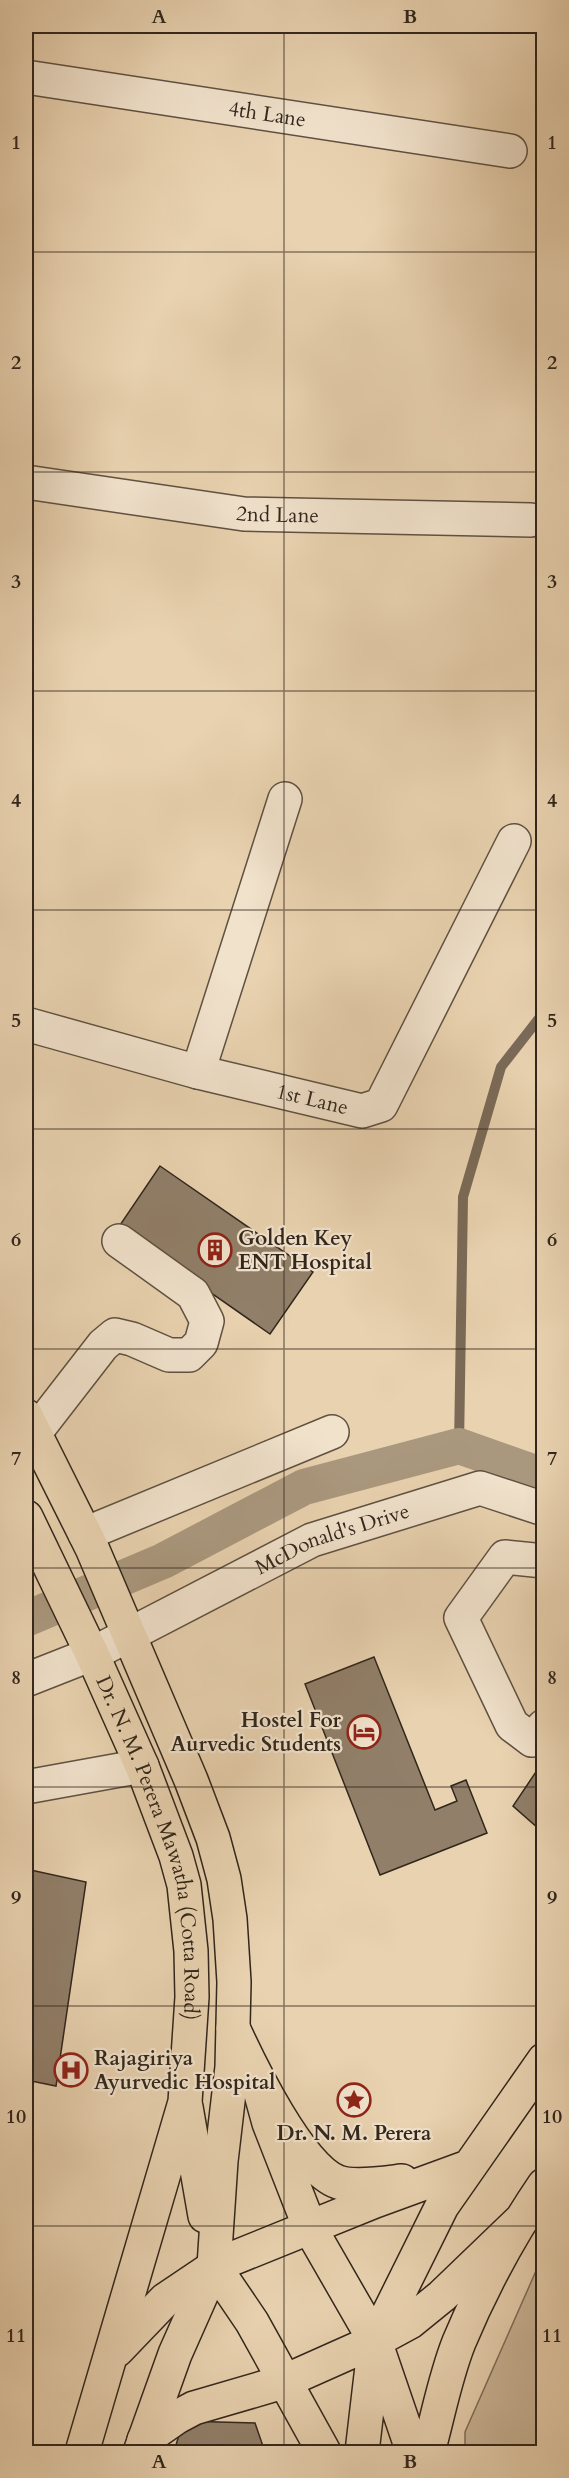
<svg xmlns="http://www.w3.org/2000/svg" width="569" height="2478" viewBox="0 0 569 2478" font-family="Cardo,serif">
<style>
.green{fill:#cab597;stroke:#7e6e5a;stroke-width:1.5}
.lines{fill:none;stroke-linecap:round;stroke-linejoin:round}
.stream{stroke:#7a6a57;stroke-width:10}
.canal{stroke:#aa987e;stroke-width:36}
.building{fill:#917f69;stroke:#31261c;stroke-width:1.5}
.minor-casing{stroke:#5f5141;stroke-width:36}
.major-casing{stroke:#31261c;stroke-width:36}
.highway-casing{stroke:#31261c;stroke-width:36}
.minor{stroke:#f1e2cc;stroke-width:33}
.major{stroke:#e9d2b0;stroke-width:33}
.highway{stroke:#e9d2b0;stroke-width:33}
.grid{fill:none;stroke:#31261c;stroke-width:1.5;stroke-opacity:0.55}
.labels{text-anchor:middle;stroke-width:4.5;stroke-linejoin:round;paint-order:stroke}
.street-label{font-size:21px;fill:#31261c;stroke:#f1e2cc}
.poi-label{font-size:21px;font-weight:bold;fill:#31261c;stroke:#f1e2cc;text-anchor:start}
.neatline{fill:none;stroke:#31261c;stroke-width:2}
.grid-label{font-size:20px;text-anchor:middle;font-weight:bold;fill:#31261c}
</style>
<rect width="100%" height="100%" fill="#e9d2b0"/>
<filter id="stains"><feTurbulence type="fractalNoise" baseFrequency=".00333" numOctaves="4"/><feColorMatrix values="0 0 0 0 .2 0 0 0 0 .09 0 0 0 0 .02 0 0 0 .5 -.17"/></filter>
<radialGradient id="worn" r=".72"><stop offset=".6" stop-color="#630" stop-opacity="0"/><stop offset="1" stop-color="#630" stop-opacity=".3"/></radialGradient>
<path class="green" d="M543,2255V2452H465V2432Z"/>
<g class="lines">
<path class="stream" d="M459,1446L463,1197L501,1067L544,1012"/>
<path class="canal" d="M26,1619L163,1561L304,1487L459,1446L544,1476"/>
</g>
<path class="building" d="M160,1166L313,1272L270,1334L118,1228Z
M374,1657L435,1810L457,1801L451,1786L466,1780L487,1833L380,1875L305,1684Z
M544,1760V1837L539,1829L513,1806Z
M26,1869L86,1882L56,2086L26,2080Z
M183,2421L255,2423L265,2452H174Z"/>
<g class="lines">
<g class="minor-casing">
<g id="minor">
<path id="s1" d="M26,77L510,151"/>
<path id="s2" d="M26,482L244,514L531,520"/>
<path id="s3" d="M26,1024L198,1072L362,1111L381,1105L514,841"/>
<path d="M198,1072L285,799"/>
<path d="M26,1438L34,1434L103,1345L115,1335L132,1339L169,1355H189L201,1343L207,1321L193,1294L119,1241"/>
<path d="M85,1534L332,1432"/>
<path d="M544,1561L505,1557L461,1618L512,1725L532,1740L544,1726"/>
<path id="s4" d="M26,1680L92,1654L312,1540L480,1488L544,1509"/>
<path d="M26,1787L142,1766"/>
</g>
</g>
<g class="major-casing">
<g id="major">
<path d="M26,1416L92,1548L191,1780L213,1838L224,1879L230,1919L234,1982L232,2067L221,2161L214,2266L175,2354L140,2452"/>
<path id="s5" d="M26,1517L92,1654L142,1766L176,1856L184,1885L191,1951L192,1997L185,2102L82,2452"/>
<path d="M186,2107L205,2216"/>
<path d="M117,2350L165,2300L214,2267"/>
</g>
</g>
<g class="highway-casing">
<path id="highway" d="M233,2028C250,2065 300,2169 338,2182C354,2188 385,2183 402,2181
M256,2076L269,2123L310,2228L375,2341L413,2452
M144,2440L177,2417L194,2408L283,2382L375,2341L410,2322L442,2296L520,2221
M324,2452L252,2322L214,2266L375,2201L468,2167
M362,2452L375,2341L442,2206L544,2060
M428,2452C438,2416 445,2377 459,2342C482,2287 510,2235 544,2185"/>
</g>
<use href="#minor" class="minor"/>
<use href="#major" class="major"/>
<use href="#highway" class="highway"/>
</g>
<path class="grid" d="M284,26V2452M26,252H544M26,472H544M26,691H544M26,910H544M26,1129H544M26,1349H544M26,1568H544M26,1787H544M26,2006H544M26,2226H544"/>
<defs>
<g id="building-ring" transform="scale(1.725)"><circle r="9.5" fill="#f1e2cc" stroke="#8f2418" stroke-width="1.5"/><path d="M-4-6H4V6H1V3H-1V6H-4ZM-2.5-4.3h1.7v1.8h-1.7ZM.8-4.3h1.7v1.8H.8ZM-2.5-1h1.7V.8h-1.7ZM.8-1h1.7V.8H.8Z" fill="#8f2418"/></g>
<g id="hotel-ring" transform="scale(1.725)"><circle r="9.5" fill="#f1e2cc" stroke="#8f2418" stroke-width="1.5"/><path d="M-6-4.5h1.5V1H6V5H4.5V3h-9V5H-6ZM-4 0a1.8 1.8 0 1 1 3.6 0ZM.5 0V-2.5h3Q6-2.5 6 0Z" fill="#8f2418"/></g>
<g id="hospital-ring" transform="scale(1.725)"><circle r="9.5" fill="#f1e2cc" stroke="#8f2418" stroke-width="1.5"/><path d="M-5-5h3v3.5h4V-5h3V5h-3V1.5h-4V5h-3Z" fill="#8f2418"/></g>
<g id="sight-ring" transform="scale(1.725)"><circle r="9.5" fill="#f1e2cc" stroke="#8f2418" stroke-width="1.5"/><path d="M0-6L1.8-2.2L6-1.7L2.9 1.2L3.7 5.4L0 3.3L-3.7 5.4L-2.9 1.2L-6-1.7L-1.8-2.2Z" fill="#8f2418"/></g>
</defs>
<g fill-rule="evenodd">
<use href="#building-ring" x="215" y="1250"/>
<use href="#hotel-ring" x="364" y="1732"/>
<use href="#hospital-ring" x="71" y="2070"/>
<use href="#sight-ring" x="354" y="2100"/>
</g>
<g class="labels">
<g class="street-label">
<text dy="7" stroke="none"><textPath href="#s1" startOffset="244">4th Lane</textPath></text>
<text dy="7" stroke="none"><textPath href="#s2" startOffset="254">2nd Lane</textPath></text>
<text dy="7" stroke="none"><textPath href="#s3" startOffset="296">1st Lane</textPath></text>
<text dy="7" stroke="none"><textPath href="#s4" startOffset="338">McDonald's Drive</textPath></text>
<text dy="7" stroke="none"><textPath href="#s5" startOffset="357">Dr. N. M. Perera Mawatha (Cotta Road)</textPath></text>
</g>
<g class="poi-label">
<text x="238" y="1245">Golden Key<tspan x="238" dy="24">ENT Hospital</tspan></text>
<text x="341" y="1727" text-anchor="end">Hostel For<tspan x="341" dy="24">Aurvedic Students</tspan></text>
<text x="94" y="2065">Rajagiriya<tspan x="94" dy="24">Ayurvedic Hospital</tspan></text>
<text x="354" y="2140" text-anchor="middle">Dr. N. M. Perera</text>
</g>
</g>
<rect width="569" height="2478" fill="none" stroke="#e9d2b0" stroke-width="66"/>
<rect x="33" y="33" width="503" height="2412" class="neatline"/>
<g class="grid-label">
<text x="159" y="23">A</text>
<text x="410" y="23">B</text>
<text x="16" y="149">1</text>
<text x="552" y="149">1</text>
<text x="16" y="369">2</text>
<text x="552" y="369">2</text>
<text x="16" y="588">3</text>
<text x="552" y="588">3</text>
<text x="16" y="807">4</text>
<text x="552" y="807">4</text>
<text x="16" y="1027">5</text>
<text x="552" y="1027">5</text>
<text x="16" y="1246">6</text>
<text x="552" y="1246">6</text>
<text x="16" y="1465">7</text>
<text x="552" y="1465">7</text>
<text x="16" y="1684">8</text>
<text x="552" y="1684">8</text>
<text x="16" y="1904">9</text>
<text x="552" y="1904">9</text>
<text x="16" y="2123">10</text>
<text x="552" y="2123">10</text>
<text x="16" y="2342">11</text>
<text x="552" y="2342">11</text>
<text x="159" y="2468">A</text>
<text x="410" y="2468">B</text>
</g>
<rect width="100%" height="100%" filter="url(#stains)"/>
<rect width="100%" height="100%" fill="url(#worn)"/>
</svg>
